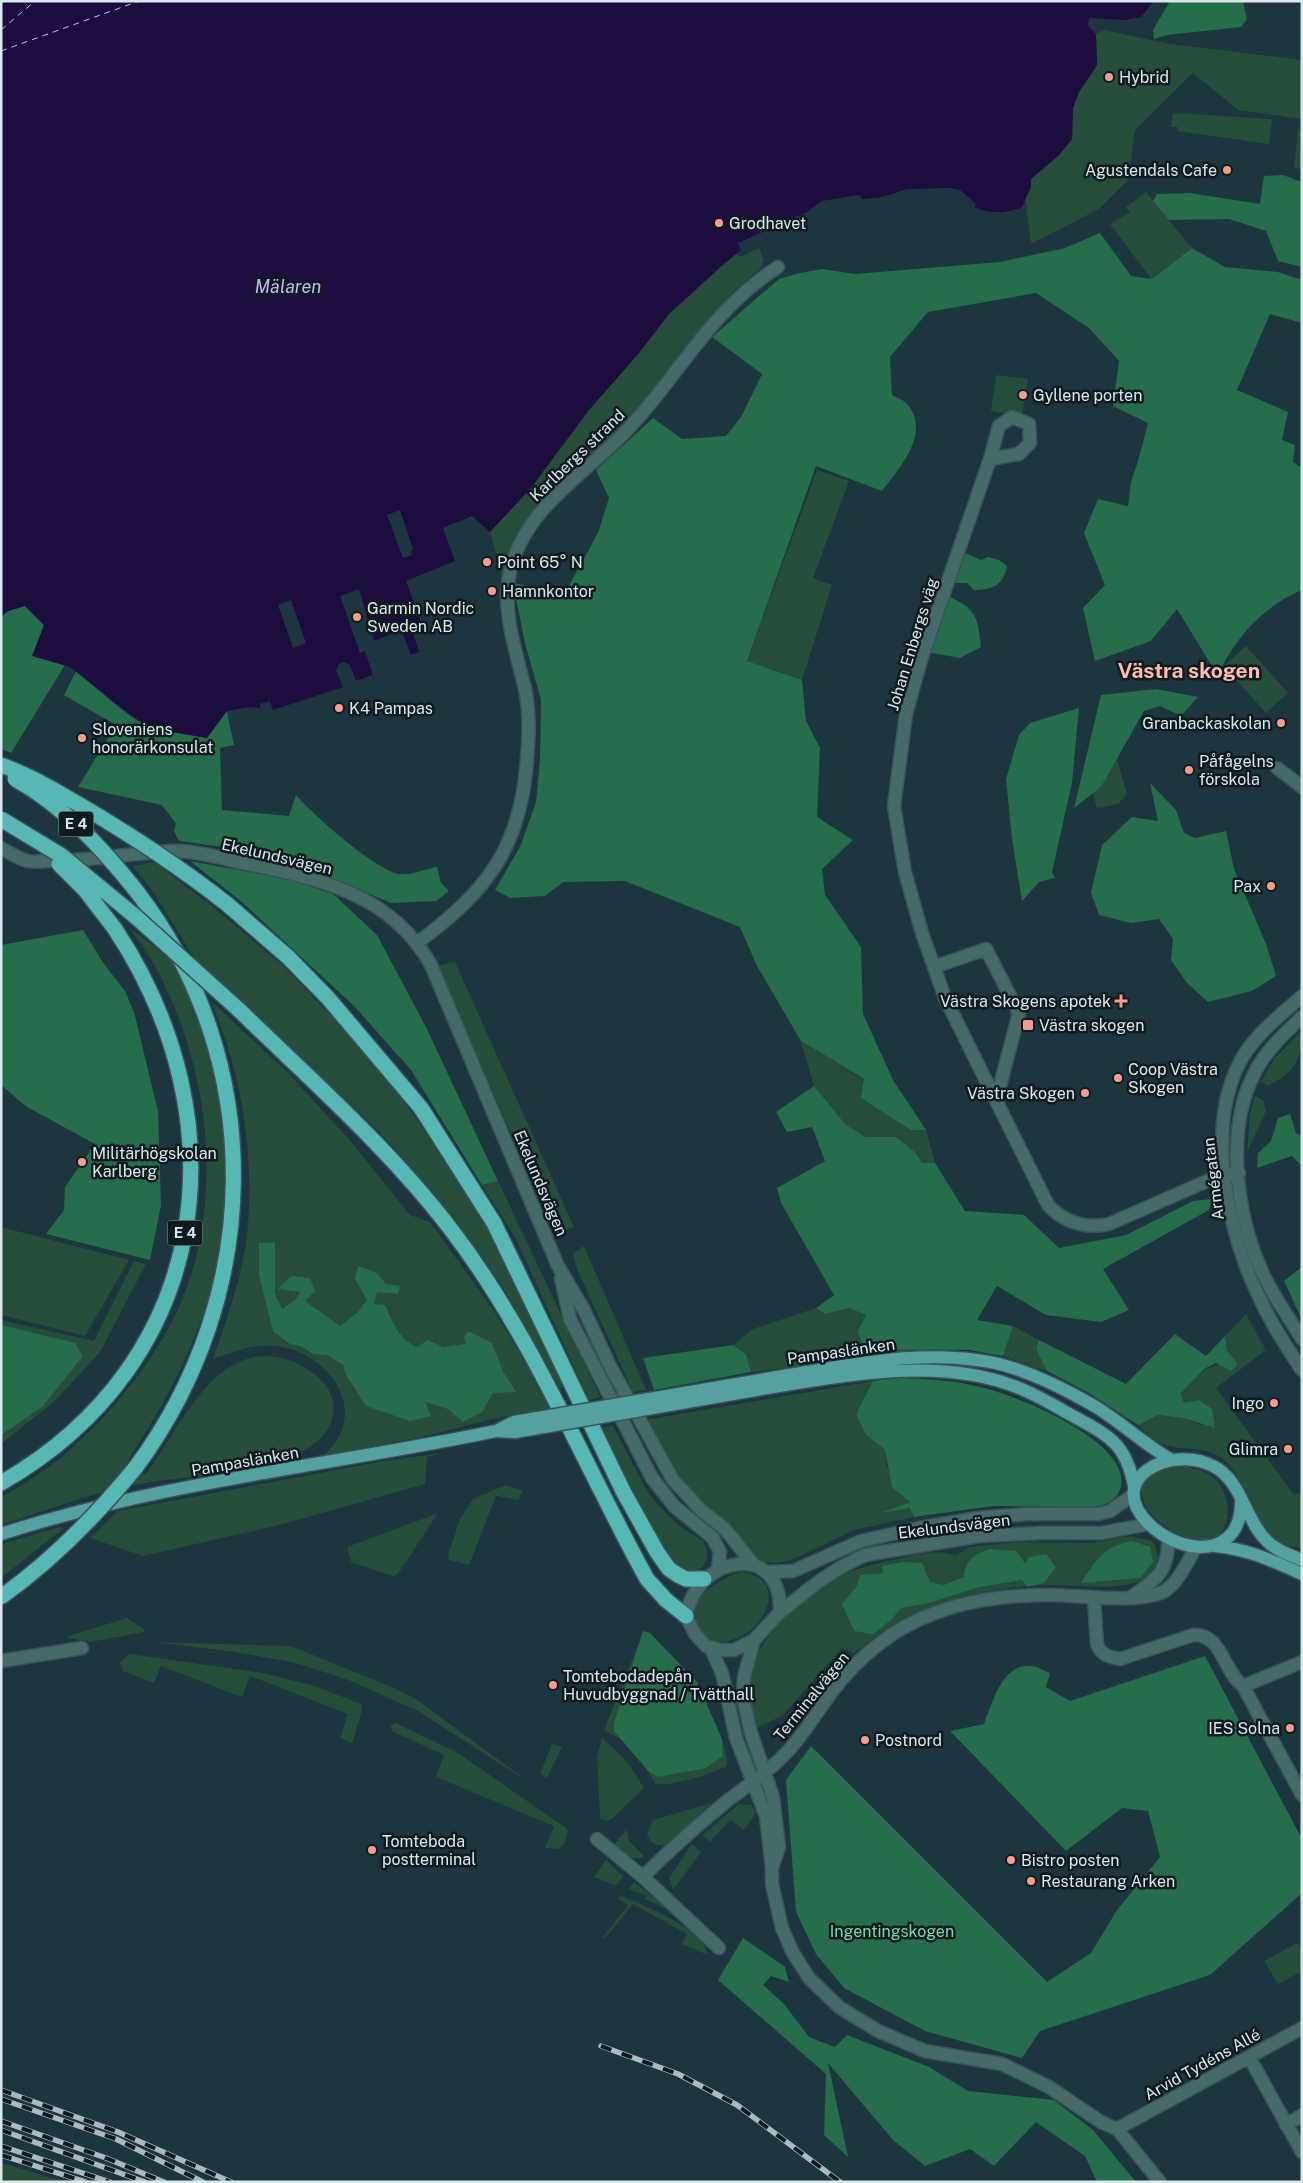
<svg xmlns="http://www.w3.org/2000/svg" width="1303" height="2183" viewBox="0 0 1303 2183" font-family="'Public Sans',sans-serif">
<style>
.green{fill:#264d39}
.forest{fill:#256d4b}
.water{fill:#1d0d3f}
.pier{fill:#1c353e}
.lines{fill:none;stroke-linecap:round;stroke-linejoin:round}
.ferry{stroke:#c3b8fd;stroke-width:1;stroke-dasharray:6 5;stroke-linecap:butt}
.minor-casing{stroke:#3a525a;stroke-width:15}
.major-casing{stroke:#3a525a;stroke-width:15}
.highway-casing{stroke:#3a525a;stroke-width:18}
.minor{stroke:#466a68;stroke-width:12}
.major{stroke:#54a19f;stroke-width:12}
.highway{stroke:#57b7b4;stroke-width:15}
.rail-casing{stroke:#a9bac1;stroke-width:5.5}
.rail{stroke:#101b1f;stroke-width:4;stroke-dasharray:11;stroke-linecap:butt}
.major-bridge-casing{stroke:#3a525a;stroke-width:15;stroke-linecap:butt}
.highway-bridge-casing{stroke:#3a525a;stroke-width:18;stroke-linecap:butt}
.major-bridge{stroke:#54a19f;stroke-width:12}
.highway-bridge{stroke:#57b7b4;stroke-width:15}
.poi-dot{fill:#f59d8d;stroke:#101b1f;stroke-width:2}
.labels{text-anchor:middle;stroke-width:5;stroke-linejoin:round;paint-order:stroke}
.shield{fill:#101b1f;stroke:#9daab0;stroke-width:1}
.shield-label{font-size:15px;font-weight:bold;fill:#dae8ee}
.poi-label{font-size:16px;fill:#dae8ee;stroke:#101b1f;text-anchor:start}
.street-label{font-size:16px;fill:#dae8ee;stroke:#101b1f}
.park-label{font-size:16px;fill:#76daa7;stroke:#101b1f}
.water-label{font-size:18px;font-style:italic;fill:#c3b8fd;stroke:#101b1f}
.district-label{font-size:21px;font-weight:bold;fill:#febbaf;stroke:#101b1f}
</style>
<rect width="100%" height="100%" fill="#1c353e"/>
<path class="green" d="M1104,30L1170,44L1302,60V119L1238,110L1193,73L1135,130L1128,180L1099,209L1031,244L1025,197L1031,179L1059,155L1072,139L1073,108L1079,92L1097,65L1096,34Z
M1173,113L1272,119L1269,144L1177,131L1178,127H1171Z
M1298,129L1302,130V169L1294,168Z
M1146,192L1192,248L1152,280L1110,224L1130,212L1126,207Z
M759,248L764,260L760,269L734,291L706,322L676,364L630,421L534,509L510,549L502,575L490,532L530,489L589,410L639,353L669,314L736,254L740,257Z
M996,375L1028,379L1022,416L991,411Z
M817,470L849,481L813,578L832,585L802,680L747,661Z
M1246,646L1288,693L1266,713L1224,666Z
M1117,760L1127,794L1118,804L1097,808C1087,784 1100,776 1117,760Z
M154,862L212,906L282,965L344,1029L401,1097L473,1201L529,1310L563,1387L560,1389L506,1292L457,1222L379,1131L194,958L154,893L133,866Z
M129,927C142,937 169,956 178,968C182,974 184,983 186,989C197,1015 206,1038 212,1065C248,1217 213,1332 128,1460L145,1475C178,1433 211,1346 277,1357C295,1360 310,1369 323,1382C334,1393 337,1413 329,1427C304,1474 186,1475 139,1484C92,1492 46,1511 1,1525V1497C47,1473 83,1441 117,1402C145,1368 171,1331 186,1290C223,1188 208,1069 159,974C151,958 139,942 129,927Z
M455,962L574,1227L556,1234L437,966Z
M211,1001L288,1073L348,1138L410,1215L430,1222L494,1311L553,1408L492,1419L422,1437L323,1456C372,1414 331,1353 277,1346C254,1343 235,1352 213,1359C227,1319 242,1277 247,1235C255,1155 242,1075 211,1001Z
M1302,1030C1302,1060 1296,1071 1268,1086L1261,1082L1274,1059Z
M801,1041L864,1080L911,1130H926L935,1163H922L917,1154L896,1137H866L846,1125L814,1086Z
M1255,1096L1263,1100L1266,1111L1247,1153L1250,1113Z
M498,1181L600,1397L589,1400L515,1237L482,1185Z
M1,1227L129,1260L85,1336L1,1315Z
M584,1246L646,1390L633,1392L577,1269L573,1254Z
M134,1261L146,1264L100,1352L56,1400L1,1444V1320L94,1341Z
M816,1308L825,1314L849,1308L866,1315L864,1349H936L751,1372L746,1354L733,1345L753,1329Z
M1246,1314L1266,1350L1216,1388L1294,1495L1302,1492V1548C1253,1544 1254,1496 1230,1466C1210,1442 1186,1453 1162,1444C1153,1440 1145,1432 1138,1425L1158,1415L1183,1418L1205,1426L1183,1404L1181,1393C1202,1371 1204,1363 1237,1364L1227,1351L1225,1336Z
M1013,1326L1039,1340L1036,1349L1047,1371L1003,1356Z
M873,1381L856,1414L866,1435L885,1450L887,1467L910,1503L885,1512L911,1508L914,1517L854,1530L794,1559L777,1563L765,1562L756,1558L726,1521L691,1493L674,1474L645,1420Z
M613,1426L647,1491L659,1506L678,1525L703,1541L707,1550V1559L703,1567L693,1573L684,1572L664,1555L598,1428Z
M443,1453L427,1457L425,1484L283,1524L143,1556L90,1538L118,1511L389,1460Z
M1176,1466C1190,1467 1204,1469 1215,1479C1235,1497 1233,1546 1198,1541C1186,1540 1174,1532 1164,1525C1148,1514 1140,1502 1142,1483L1151,1473Z
M506,1485L523,1491L518,1500L496,1496L469,1565L449,1560L448,1555L460,1519L473,1499Z
M438,1513L398,1574L393,1576L351,1562L347,1547Z
M59,1527L64,1528L1,1578V1544Z
M1130,1536L1152,1541C1162,1555 1159,1574 1141,1581C1112,1591 1081,1585 1051,1585C999,1586 942,1597 897,1623C882,1631 868,1643 854,1653L842,1648L782,1716L756,1728C753,1716 746,1700 747,1687C749,1646 800,1597 835,1578C854,1568 876,1564 897,1559C916,1555 938,1548 956,1556L969,1547L1021,1542L1091,1543Z
M740,1572C793,1577 765,1640 720,1642C712,1642 705,1638 701,1631C681,1602 714,1581 740,1572Z
M127,1618L144,1629V1632L91,1642L65,1637Z
M641,1638L614,1731L622,1740L604,1730Z
M154,1642L291,1646L394,1688L416,1699L530,1783L418,1711L346,1679L292,1662L234,1652Z
M129,1654L263,1673L315,1686L361,1704L362,1711L352,1743L340,1738L348,1714L250,1676L242,1697L161,1666L154,1683L123,1671L120,1662Z
M396,1723L458,1753L566,1828L568,1832L563,1846L558,1849L545,1848L554,1826L436,1777L444,1755L392,1731L390,1726Z
M602,1738L626,1760L644,1788L612,1819L607,1821L600,1818V1816L597,1757Z
M722,1739L727,1758V1765C716,1774 668,1787 655,1784L648,1771L658,1777L723,1756Z
M552,1744L562,1747L547,1778L540,1774Z
M712,1803L665,1845C655,1846 651,1844 647,1834L653,1820Z
M739,1804L751,1805L756,1813L744,1830L730,1820L710,1842L702,1835Z
M627,1829L629,1841L644,1856L642,1858H626L611,1848Z
M692,1844L701,1852L673,1890L669,1878Z
M606,1860L623,1876L616,1886L594,1877Z
M634,1882L672,1912L645,1899L647,1896L629,1889Z
M621,1896C643,1905 705,1929 708,1955L682,1944L687,1934L633,1904L605,1938L603,1937L628,1905L618,1899Z
M1297,1943L1302,1948V1971L1278,1984L1264,1961Z
M1,2163L66,2182H1Z"/>
<path class="forest" d="M1170,1H1243L1247,19L1241,27L1167,35L1154,39L1153,30Z
M1283,175L1302,182V267L1278,261L1266,231L1229,219L1169,220L1153,201L1157,194L1190,193L1260,204L1264,176Z
M1100,233L1131,276L1152,279L1192,248L1225,267L1278,272L1302,280V323L1270,314L1237,390L1288,412L1282,440L1295,445L1293,462L1302,468V590C1265,605 1233,639 1218,676L1177,609L1151,641L1095,661L1083,608L1105,585L1084,533L1098,499L1128,506L1131,482L1138,461L1148,423L1113,406L1119,361L1089,328L1036,293L928,312L890,357L892,395C897,398 905,400 908,405C931,433 899,469 882,491L816,466L747,661L802,680L806,721L820,748L817,817L853,840L822,869L825,895L861,947L863,1014L893,1080L926,1130H911L861,1098L864,1079L801,1041L757,966L740,927L625,881L563,882L545,896L510,898L495,890L520,847L536,802L540,760L541,700L525,643L513,583L565,593L598,533L609,498L596,470L653,418L682,439L726,436L741,417L762,374L712,337L779,279L800,273L822,269L855,274L1000,262L1065,248Z
M965,553L981,560L988,557L999,560L1007,566C1004,585 992,590 974,590L967,583H953Z
M948,596C976,609 978,616 981,647L960,658L926,652Z
M25,606L44,625L52,661L65,665L11,753L1,749V617L8,611Z
M76,671C101,690 140,734 172,731C187,730 212,717 227,712L234,745L220,748L222,810L289,816L296,795C317,818 369,865 398,874C408,876 426,869 437,867L441,883L449,891L436,901L391,903L319,873L244,850L179,841L174,831L176,824L162,805L78,787L116,725L64,695Z
M1156,689L1198,697L1181,716L1160,706L1144,711L1101,787L1074,808L1101,695Z
M1079,708L1072,783L1052,872L1055,878L1039,882L1022,901L1012,839L1006,779L1019,735L1030,723Z
M1150,783L1176,810L1184,833L1195,838L1226,831L1234,869L1266,944L1276,976L1252,991L1208,1002L1187,983L1171,960L1173,939L1159,919L1131,923L1099,915L1091,893L1102,845L1132,817L1158,821Z
M190,861L287,879L333,894L377,935L426,1027L498,1181L482,1185L411,1070L354,1006L243,903Z
M83,930L104,964L125,991L134,1012L158,1111L161,1205L150,1260L46,1234L64,1210L65,1187L95,1144L27,1107L1,1085V945Z
M814,1086L846,1125L866,1137H896L917,1154L922,1163H935L965,1211L1024,1215L1059,1248L1126,1235L1193,1201L1211,1199L1209,1210L1103,1269L1129,1310L1101,1322L1046,1315L997,1286L977,1320L1013,1326L1003,1356L970,1350L864,1349L858,1331L866,1315L849,1308L825,1314L816,1308L834,1295L781,1203L777,1188L825,1161L812,1127L787,1132L776,1112Z
M1290,1114L1296,1133L1302,1136V1166L1292,1156L1257,1168L1258,1153L1271,1141L1278,1118Z
M275,1242V1294L282,1309L295,1300L301,1292L278,1289L291,1276L310,1278L315,1291L305,1301L340,1326L358,1312L367,1300L355,1279L358,1266L377,1273L386,1284L400,1286L398,1294L377,1292L374,1304L385,1305C393,1323 398,1338 417,1347L428,1340L443,1347L466,1344L464,1337L468,1331L492,1343L503,1371L516,1392L493,1393L482,1412L463,1422L448,1409L425,1402L431,1416L410,1421L366,1406L346,1375L343,1365L327,1355L313,1354L301,1346L290,1344L273,1331L259,1275V1243Z
M1302,1267V1320L1284,1281Z
M1,1325L75,1343L83,1356L42,1407L1,1435Z
M1175,1334L1206,1356L1225,1336L1227,1351L1238,1364L1231,1371L1216,1363L1204,1369L1181,1393L1183,1403L1199,1400L1212,1409L1215,1428L1183,1418L1158,1415L1138,1425L1089,1393L1047,1371L1036,1349L1039,1340L1126,1384Z
M733,1345L746,1354L751,1372L654,1390L643,1358Z
M900,1378C927,1379 954,1380 980,1387C1014,1394 1131,1441 1121,1486C1118,1501 1106,1505 1093,1507L993,1506L914,1517L910,1508L881,1513L910,1502L892,1487L885,1450L866,1435L856,1414L873,1381Z
M1132,1541L1150,1547L1153,1562L1140,1578L1081,1583C1097,1559 1102,1547 1132,1541Z
M990,1549L1016,1551L1025,1563L1029,1557L1046,1554L1056,1567L1044,1583L1027,1587L1022,1580L979,1587L929,1603L901,1608L891,1620L873,1634L854,1631L842,1604L857,1586L860,1575L883,1573L882,1566L903,1562L922,1563L930,1582L944,1585L964,1577C965,1560 975,1554 990,1549Z
M643,1631L650,1633L697,1682L722,1739L723,1756L706,1768L658,1777L648,1771L614,1731V1723Z
M1205,1656L1302,1839V1893L1210,1975L1040,2031L1022,2058L925,2031L844,1988L816,1954L796,1912L786,1780L811,1746L1047,1982L1091,1953L1117,1910L1160,1857L1148,1811L1122,1808L1066,1851L950,1731L984,1724C992,1704 1002,1663 1031,1666C1037,1666 1044,1671 1050,1673L1046,1687L1070,1701Z
M743,1938L785,1967L789,1982L771,1976L763,1985L784,2004L809,2037L835,2047L847,2035L929,2067L968,2091L1054,2100L1093,2130L1136,2182H1097L1085,2156L1036,2122L994,2166L970,2149L925,2166L893,2140L828,2063L848,2157L824,2135L826,2074L718,1980Z"/>
<path class="water" d="M1,1H1154L1141,17L1124,20L1089,18L1088,26L1096,34L1097,65L1079,92L1073,108L1072,139L1059,155L1031,179V187L1022,207C1005,214 991,214 974,207L976,204L960,190L948,188L907,189L882,197L862,199L859,195L822,201L807,212L738,243L741,250L720,267L669,314L639,353L589,410L530,489L490,532L472,516L443,528L455,561L406,581L423,628L413,632L419,652L411,655L404,636L400,631L373,641L377,656L368,660L373,675L356,681L350,665L344,662L339,664L336,670L343,687L273,710L270,701L260,704L261,708L251,707L227,711L207,738L153,729L132,716L70,667L32,656L44,625L25,606L8,611L1,617Z"/>
<path class="pier" d="M400,510L413,549L411,550L412,555L403,558L387,515Z
M359,589L379,658L369,663L365,651L360,653L340,596Z
M291,600L306,643L293,648L278,605Z"/>
<g class="lines">
<path class="ferry" d="M1,30L35,1
M1,51L139,1"/>
<g class="minor-casing">
<path id="minor" d="M990,459L1019,454L1030,443L1029,424L1012,417L999,426L990,459L921,660L906,714L894,806L905,872L922,933L945,998L1048,1205C1065,1223 1085,1229 1109,1224L1214,1178L1239,1173
M1277,768L1302,787
M1,848C9,852 17,858 25,860C32,863 43,861 51,861C92,861 131,853 172,851C192,850 222,858 242,863C317,878 391,893 431,965L558,1266L584,1310L609,1364L673,1480L702,1511L725,1529L753,1564
M417,943C487,891 521,848 527,759C529,735 530,713 525,689C516,651 501,610 510,571C526,505 587,474 630,427C681,372 711,310 778,267
M934,967L986,949L1019,1013L996,1101
M1302,996C1281,1015 1253,1036 1240,1062C1204,1130 1229,1236 1261,1301C1272,1325 1287,1348 1302,1370
M1302,1017C1286,1032 1270,1047 1259,1065C1223,1124 1236,1214 1263,1274C1274,1297 1289,1318 1302,1339
M561,1278L570,1319L652,1478L674,1506L713,1538L720,1552L718,1569
M766,1572L793,1571L861,1541L919,1528L977,1518L1027,1514H1098L1110,1511L1133,1495
M1131,1597C1158,1578 1169,1572 1168,1537
M1094,1598L1097,1644C1101,1655 1109,1657 1120,1659L1193,1635C1222,1633 1222,1670 1243,1686L1302,1795
M780,1612C782,1539 696,1556 686,1616L695,1634L706,1646L720,1650H734L754,1640L780,1612L818,1582L841,1567L865,1555L979,1536L1040,1533H1101L1149,1524
M754,1640L744,1677L743,1698L751,1733L773,1797L779,1847L772,1868
M711,1649L722,1673L736,1738L766,1816L772,1868V1884L782,1928L793,1953L809,1978L839,2007L878,2031L925,2051L1002,2064L1049,2087L1101,2122L1117,2129L1160,2182
M1,1661L82,1648
M1243,1686L1302,1662
M597,1839L643,1877L719,1948
M643,1877C669,1850 698,1825 727,1801C744,1788 762,1776 778,1761C799,1742 814,1716 831,1693C858,1657 895,1626 938,1612C973,1599 1013,1595 1050,1595C1077,1595 1144,1605 1166,1590C1180,1580 1187,1562 1196,1547
M1249,2057L1302,2152
M1286,2125L1302,2115
M1117,2129L1302,2028"/>
</g>
<g class="major-casing">
<path id="major" d="M783,1376C852,1365 925,1348 995,1363C1030,1371 1065,1389 1096,1407C1122,1423 1144,1444 1170,1459
M785,1385C859,1373 946,1358 1019,1388C1037,1395 1055,1406 1073,1416C1109,1436 1126,1443 1134,1486
M1241,1499C1243,1559 1183,1557 1149,1524C1103,1479 1170,1444 1213,1466C1242,1480 1245,1521 1268,1542C1277,1551 1290,1555 1302,1560
M1,1534C162,1482 332,1465 496,1431
M1215,1546C1248,1549 1273,1561 1302,1574"/>
</g>
<g class="highway-casing">
<path id="highway" d="M227,904L288,957L328,998L421,1108L494,1223L623,1491L657,1552L669,1569L678,1575L686,1579H704
M238,1009C312,1081 391,1150 453,1232C534,1339 583,1463 647,1579L666,1600L686,1616
M136,1467C263,1295 268,1064 138,893
M1,1483C211,1363 243,1123 115,929"/>
</g>
<use href="#minor" class="minor"/>
<use href="#major" class="major"/>
<use href="#highway" class="highway"/>
<g class="rail-casing">
<path id="rail" d="M601,2046L678,2074L737,2105L840,2182
M1,2090L118,2132L231,2182
M1,2099L116,2139L203,2182
M1,2121L106,2158L164,2182
M1,2130L145,2182
M1,2146L110,2182
M1,2155L86,2182"/>
</g>
<use href="#rail" class="rail"/>
<g class="major-bridge-casing">
<path id="major-bridge" d="M496,1431L514,1422L783,1376
M496,1431L515,1432L785,1385"/>
</g>
<g class="highway-bridge-casing">
<path id="highway-bridge" d="M1,765C29,775 54,790 80,805C131,835 180,867 227,904
M15,779C65,807 103,849 138,893
M1,819L62,856L136,917L238,1009
M59,864L85,890L115,929
M1,1597C53,1560 96,1516 136,1467"/>
</g>
<use href="#major-bridge" class="major-bridge"/>
<use href="#highway-bridge" class="highway-bridge"/>
</g>
<g class="poi-dot">
<circle cx="1109" cy="77" r="5"/>
<circle cx="1227" cy="170" r="5"/>
<circle cx="719" cy="223" r="5"/>
<circle cx="1023" cy="395" r="5"/>
<circle cx="487" cy="562" r="5"/>
<circle cx="492" cy="591" r="5"/>
<circle cx="357" cy="617" r="5"/>
<circle cx="339" cy="708" r="5"/>
<circle cx="1281" cy="723" r="5"/>
<circle cx="82" cy="738" r="5"/>
<circle cx="1189" cy="770" r="5"/>
<circle cx="1271" cy="886" r="5"/>
<path d="M1118.5 993.5h5v5h5v5h-5v5h-5v-5h-5v-5h5z"/>
<rect x="1022" y="1019" width="12" height="12" rx="2.5"/>
<circle cx="1118" cy="1078" r="5"/>
<circle cx="1085" cy="1093" r="5"/>
<circle cx="82" cy="1162" r="5"/>
<circle cx="1274" cy="1403" r="5"/>
<circle cx="1288" cy="1449" r="5"/>
<circle cx="553" cy="1685" r="5"/>
<circle cx="1290" cy="1728" r="5"/>
<circle cx="865" cy="1740" r="5"/>
<circle cx="372" cy="1850" r="5"/>
<circle cx="1011" cy="1860" r="5"/>
<circle cx="1031" cy="1881" r="5"/>
</g>
<g class="labels">
<g class="shield">
<rect x="58.5" y="811.5" width="35" height="25" rx="4"/>
<rect x="167.5" y="1220.5" width="35" height="25" rx="4"/>
</g>
<g class="shield-label">
<text x="76" y="829">E 4</text>
<text x="185" y="1238">E 4</text>
</g>
<g class="poi-label">
<text x="1119" y="83">Hybrid</text>
<text x="1217" y="176" text-anchor="end">Agustendals Cafe</text>
<text x="729" y="229">Grodhavet</text>
<text x="1033" y="401">Gyllene porten</text>
<text x="497" y="568">Point 65° N</text>
<text x="502" y="597">Hamnkontor</text>
<text x="367" y="614">Garmin Nordic<tspan x="367" dy="18">Sweden AB</tspan></text>
<text x="349" y="714">K4 Pampas</text>
<text x="1271" y="729" text-anchor="end">Granbackaskolan</text>
<text x="92" y="735">Sloveniens<tspan x="92" dy="18">honorärkonsulat</tspan></text>
<text x="1199" y="767">Påfågelns<tspan x="1199" dy="18">förskola</tspan></text>
<text x="1261" y="892" text-anchor="end">Pax</text>
<text x="1111" y="1007" text-anchor="end">Västra Skogens apotek</text>
<text x="1039" y="1031">Västra skogen</text>
<text x="1128" y="1075">Coop Västra<tspan x="1128" dy="18">Skogen</tspan></text>
<text x="1075" y="1099" text-anchor="end">Västra Skogen</text>
<text x="92" y="1159">Militärhögskolan<tspan x="92" dy="18">Karlberg</tspan></text>
<text x="1264" y="1409" text-anchor="end">Ingo</text>
<text x="1278" y="1455" text-anchor="end">Glimra</text>
<text x="563" y="1682">Tomtebodadepån<tspan x="563" dy="18">Huvudbyggnad / Tvätthall</tspan></text>
<text x="1280" y="1734" text-anchor="end">IES Solna</text>
<text x="875" y="1746">Postnord</text>
<text x="382" y="1847">Tomteboda<tspan x="382" dy="18">postterminal</tspan></text>
<text x="1021" y="1866">Bistro posten</text>
<text x="1041" y="1887">Restaurang Arken</text>
</g>
<g class="street-label">
<text transform="translate(577 455) rotate(-44)" y="6">Karlbergs strand</text>
<text transform="translate(912 644) rotate(-73)" y="6">Johan Enbergs väg</text>
<text transform="translate(277 856) rotate(13)" y="6">Ekelundsvägen</text>
<text transform="translate(1213 1179) rotate(-97)" y="6">Armégatan</text>
<text transform="translate(541 1183) rotate(67)" y="6">Ekelundsvägen</text>
<text transform="translate(841 1351) rotate(-8)" y="6">Pampaslänken</text>
<text transform="translate(245 1461) rotate(-10)" y="6">Pampaslänken</text>
<text transform="translate(954 1526) rotate(-7)" y="6">Ekelundsvägen</text>
<text transform="translate(811 1696) rotate(-51)" y="6">Terminalvägen</text>
<text transform="translate(1202 2064) rotate(-29)" y="6">Arvid Tydéns Allé</text>
</g>
<g class="park-label">
<text x="892" y="1937">Ingentingskogen</text>
</g>
<g class="water-label">
<text x="288" y="293">Mälaren</text>
</g>
<g class="district-label">
<text x="1189" y="678">Västra skogen</text>
</g>
</g>
<rect width="1303" height="2183" fill="none" stroke="#dae8ee" stroke-width="5"/>
</svg>
